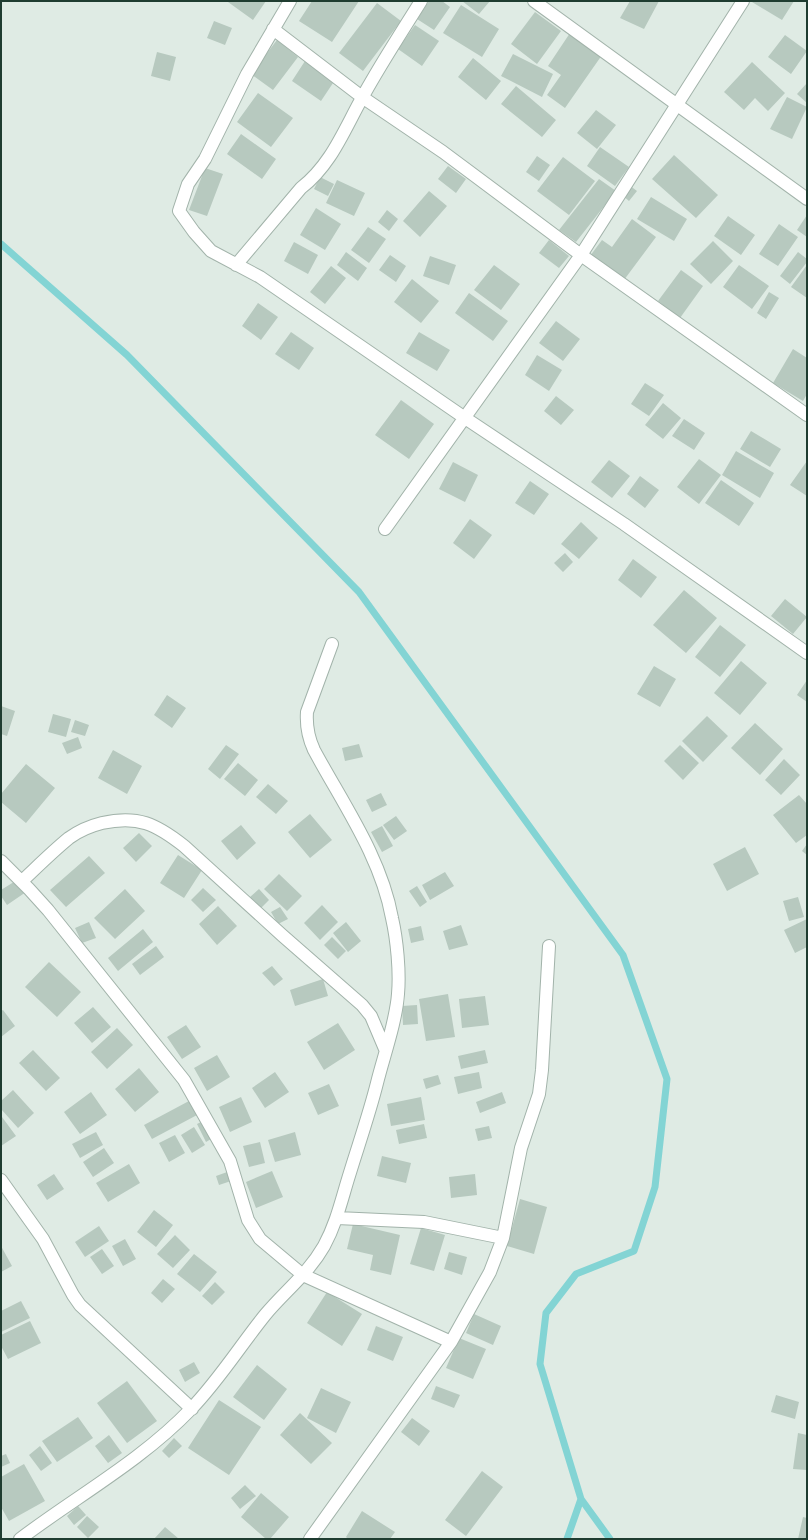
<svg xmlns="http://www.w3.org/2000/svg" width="808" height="1540" viewBox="0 0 808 1540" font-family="Barlow,sans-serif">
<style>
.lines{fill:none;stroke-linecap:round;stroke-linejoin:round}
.stream{stroke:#83d4d4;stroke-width:7}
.building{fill:#b7c9bf}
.minor-casing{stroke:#a2b3aa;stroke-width:14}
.minor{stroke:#fff;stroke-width:12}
</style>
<rect width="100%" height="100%" fill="#dfebe4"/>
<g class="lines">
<path class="stream" d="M1,244L127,355L359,592L623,955L667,1079L655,1187L634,1251L576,1274L546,1313L540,1364L581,1499L567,1539
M581,1499L610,1539"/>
</g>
<path class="building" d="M228,1H266L253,20L228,2Z
M312,1H359L332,42L299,21Z
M429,1H442L450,7L434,30L417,19Z
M462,1H490L479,14Z
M630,1H659L644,29L620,18Z
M753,1H794L782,20L752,2Z
M377,3L401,21L363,71L339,53Z
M461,5L499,29L482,57L443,33Z
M535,12L561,31L537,64L511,44Z
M214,21L232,28L225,45L207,38Z
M415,25L439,41L422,66L398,49Z
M570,33L602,55L565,108L547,95L561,75L548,66Z
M785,35L807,51L791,74L768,57Z
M277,40L298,57L273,90L251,74Z
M157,52L176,57L170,81L151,76Z
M513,54L553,74L542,97L501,76Z
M473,58L501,81L486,100L458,77Z
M305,61L335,80L321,101L292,81Z
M752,62L785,93L768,111L755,98L744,110L724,92Z
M807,83V103L797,94Z
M516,86L556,120L542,137L501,104Z
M258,93L293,118L271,147L237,122Z
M787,97L807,107L792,139L770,129Z
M596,110L616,125L597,149L577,133Z
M241,134L276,159L262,179L227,154Z
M600,147L629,167L615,186L587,166Z
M674,155L718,195L696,218L652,179Z
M537,156L550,165L539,181L526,172Z
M563,157L595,181L569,215L537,191Z
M448,166L466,179L456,193L438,179Z
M205,168L223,174L207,216L189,210Z
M320,177L334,184L328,196L314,189Z
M599,179L616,191L576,242L559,230Z
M337,180L365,193L354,216L326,203Z
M629,185L637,191L629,201L622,195Z
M429,191L447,206L420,237L403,221Z
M651,197L687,219L674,241L637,219Z
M316,208L341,224L325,250L300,235Z
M387,210L398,219L389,231L378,222Z
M807,215V237L797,230Z
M728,216L755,235L741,255L714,236Z
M632,219L656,237L624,280L590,256L602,240L612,247Z
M779,224L798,237L778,266L759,254Z
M368,227L386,239L369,263L351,250Z
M549,240L569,256L559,268L539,253Z
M713,241L733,261L711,284L690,264Z
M294,242L318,255L308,274L284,261Z
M346,252L367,268L358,281L337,265Z
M798,252L807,259V262L790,284L780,276Z
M390,255L406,266L396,282L379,270Z
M430,256L456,265L449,285L423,276Z
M494,265L520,284L501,310L474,290Z
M739,265L769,286L752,309L723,287Z
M807,265V298L791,287Z
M331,266L346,278L325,304L310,292Z
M681,270L703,286L680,318L658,301Z
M412,279L439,301L421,323L394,302Z
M769,292L779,298L766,319L757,313Z
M469,293L508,321L493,341L455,313Z
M258,303L278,317L261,340L242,326Z
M556,321L580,339L563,361L539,343Z
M291,332L314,348L299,370L275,354Z
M419,332L450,350L437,371L406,353Z
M793,349L807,358V394L803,401L773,383Z
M537,355L562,370L549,391L525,375Z
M645,383L664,395L649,416L631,404Z
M556,396L574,410L561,425L544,411Z
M401,400L434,424L409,459L375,435Z
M663,403L681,418L663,439L645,425Z
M684,419L705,433L694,450L672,436Z
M751,431L781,449L770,467L740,449Z
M736,451L774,473L760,498L722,475Z
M699,459L721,475L699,504L677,487Z
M609,460L630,476L612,498L591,482Z
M807,461V496L790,485Z
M453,462L478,475L465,502L439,489Z
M640,476L659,490L645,508L627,494Z
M721,480L754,503L739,526L705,503Z
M530,481L549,494L534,515L515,503Z
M470,519L492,535L474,559L453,543Z
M581,522L598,538L579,559L561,544Z
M565,553L573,562L563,572L554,563Z
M633,559L657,577L641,598L618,580Z
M684,590L717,618L686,653L653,625Z
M785,599L807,617L793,634L771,616Z
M720,625L746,645L720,677L695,657Z
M741,661L767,683L740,715L714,693Z
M654,666L676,679L660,707L637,694Z
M807,680V702L797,695Z
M167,695L186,708L172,728L154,715Z
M1,706L15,711L7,736L1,734Z
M53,714L71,719L66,737L48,732Z
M707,716L728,736L703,762L682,741Z
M75,720L89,725L85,736L71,732Z
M755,723L783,749L760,775L731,748Z
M78,737L82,748L67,754L62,743Z
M359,744L363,757L345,761L342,748Z
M226,745L239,754L220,779L208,769Z
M680,745L699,763L683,780L664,761Z
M113,750L142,766L127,794L98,778Z
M784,759L800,775L781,795L765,780Z
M238,763L258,780L245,796L224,779Z
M26,764L55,788L26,823L1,802V794Z
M268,784L288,801L276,814L256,797Z
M381,793L387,805L372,812L366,800Z
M799,795L807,804V835L796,843L773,815Z
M310,814L332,840L310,858L288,832Z
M396,816L407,831L394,840L383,825Z
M241,825L256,843L237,860L221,841Z
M382,826L393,846L382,852L371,832Z
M139,833L152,846L136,862L123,848Z
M807,844V855L802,851Z
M745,847L759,874L727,891L713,864Z
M178,855L202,870L184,898L160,883Z
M89,856L105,873L66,907L50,890Z
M445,872L454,886L430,900L422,885Z
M279,874L302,896L287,911L264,889Z
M17,880L26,892L7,905L1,896V890Z
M417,886L427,902L420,907L409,891Z
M203,888L216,900L203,912L191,900Z
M125,889L145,911L115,939L94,918Z
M259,889L269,900L260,909L250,897Z
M798,897L804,917L789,921L783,901Z
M322,905L338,922L320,940L304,923Z
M218,906L237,926L217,945L199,924Z
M280,907L288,919L278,924L271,912Z
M807,919V947L795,953L784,930Z
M89,922L96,938L82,943L75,928Z
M346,922L361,941L348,952L333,933Z
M461,925L468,945L449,950L443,931Z
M421,926L424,940L411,943L408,929Z
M143,929L153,942L118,971L108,958Z
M332,937L346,951L338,959L324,945Z
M156,946L164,957L140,975L132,964Z
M49,962L81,992L57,1017L25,987Z
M272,966L283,979L274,986L262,973Z
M323,979L328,996L295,1006L290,990Z
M448,994L455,1037L426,1041L419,999Z
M485,996L489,1025L462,1028L459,999Z
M417,1005L418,1024L403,1025L402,1006Z
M93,1007L111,1027L92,1043L74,1023Z
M3,1010L15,1026L1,1037V1011Z
M338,1023L355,1050L324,1070L307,1042Z
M186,1025L201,1047L182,1059L167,1037Z
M117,1028L133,1045L107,1069L91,1052Z
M33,1050L60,1078L46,1091L19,1063Z
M485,1050L488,1063L461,1069L458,1056Z
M217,1055L230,1077L207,1091L194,1068Z
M139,1068L159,1092L135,1112L115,1089Z
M275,1072L289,1092L265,1108L252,1088Z
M479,1072L482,1088L458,1094L454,1077Z
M438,1075L441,1084L426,1089L423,1079Z
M329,1084L339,1106L318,1115L308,1093Z
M13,1090L34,1113L18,1128L1,1109V1101Z
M91,1092L107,1115L80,1134L64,1112Z
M502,1092L506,1103L480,1113L476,1102Z
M241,1097L252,1122L230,1132L219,1107Z
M421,1097L425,1120L391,1126L387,1104Z
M189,1101L197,1115L152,1139L144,1125Z
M2,1117L16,1136L1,1146V1118Z
M201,1122L211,1139L206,1142L197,1124Z
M424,1124L427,1138L399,1144L396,1130Z
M489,1126L492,1138L478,1141L475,1129Z
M194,1127L205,1145L192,1153L181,1135Z
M96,1132L103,1145L80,1158L72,1144Z
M295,1132L301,1155L275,1162L268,1140Z
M175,1135L185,1153L169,1162L159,1143Z
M260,1142L265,1163L249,1167L243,1146Z
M104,1148L114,1163L93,1177L83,1162Z
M382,1156L411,1163L406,1183L377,1176Z
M129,1164L140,1183L108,1202L96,1183Z
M230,1171L234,1180L219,1185L216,1176Z
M272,1171L283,1197L256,1208L246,1182Z
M54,1174L64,1189L47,1200L37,1185Z
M475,1174L477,1195L451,1198L449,1177Z
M520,1199L547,1207L534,1254L507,1246Z
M154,1210L173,1225L156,1247L137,1232Z
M353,1224L400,1235L391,1275L370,1270L373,1255L347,1249Z
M99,1226L109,1241L85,1257L75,1242Z
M421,1228L445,1235L434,1271L410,1264Z
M175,1235L190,1250L173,1268L157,1254Z
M125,1239L136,1259L123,1266L112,1246Z
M1,1246L12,1266L1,1272Z
M102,1249L114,1266L102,1274L90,1257Z
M449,1252L467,1257L462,1275L444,1269Z
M194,1254L217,1272L200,1292L177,1274Z
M163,1279L175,1289L162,1303L151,1293Z
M215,1282L225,1292L212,1305L202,1296Z
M327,1292L362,1314L342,1346L307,1323Z
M21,1301L30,1318L1,1332V1311Z
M474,1314L501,1326L493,1345L466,1333Z
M30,1321L41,1343L8,1359L1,1346V1335Z
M376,1326L403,1337L393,1361L367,1350Z
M459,1338L486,1349L473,1379L446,1368Z
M194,1362L200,1373L185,1382L179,1370Z
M257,1365L287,1389L264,1420L233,1397Z
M127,1381L157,1421L127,1443L97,1403Z
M436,1386L460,1395L454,1408L431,1399Z
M321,1388L351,1402L336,1433L307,1418Z
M776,1395L799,1402L795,1419L771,1412Z
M219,1400L261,1427L229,1475L188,1448Z
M300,1413L332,1443L311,1464L280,1435Z
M78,1417L93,1438L57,1462L42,1441Z
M412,1418L430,1431L419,1446L401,1432Z
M798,1433L807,1435V1470L793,1469Z
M109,1435L122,1453L108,1463L95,1446Z
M174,1438L182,1446L169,1458L162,1451Z
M40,1446L52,1463L41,1471L29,1455Z
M6,1454L10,1463L1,1467V1456Z
M24,1464L45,1501L9,1521L1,1507V1477Z
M482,1471L503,1487L466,1536L445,1520Z
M245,1485L256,1496L240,1509L231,1498Z
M261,1493L289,1517L270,1539H266L241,1517Z
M78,1506L86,1515L74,1525L67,1516Z
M362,1511L395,1532L390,1539H348L346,1537Z
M87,1516L99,1527L88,1538L77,1527Z
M803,1517L807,1518V1539H798Z
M165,1527L179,1539H154Z"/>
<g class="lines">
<g class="minor-casing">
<path id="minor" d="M290,1L247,74L205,159L188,184L179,211L194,232L211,251L260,277L465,418L624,524L807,653
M534,1L807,199
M273,29L362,97L443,152L581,255L807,415
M236,265L301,188C331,165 344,130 362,98C380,65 401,33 421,1
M385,529L581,255L743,1
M1,861L29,889L48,910L184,1080L230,1161L248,1220L260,1239L303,1275L451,1342
M22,881C37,867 53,851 69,838C80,830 90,826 102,823C138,815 156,824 184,846L283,936L362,1005L371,1016L385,1049
M1,1180L43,1239L73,1295L80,1305L192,1409
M337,1218L424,1222L503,1238
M20,1539C77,1496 141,1461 191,1409C219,1380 240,1346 265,1315C285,1291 308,1274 324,1246C336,1224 341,1202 348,1179C358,1146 369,1115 377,1083C384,1055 396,1022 398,994C400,972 397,940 392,918C381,857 343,804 314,750C308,737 306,726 307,712L332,644
M310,1539L451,1342L490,1272L503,1238L521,1148L539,1094L542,1070L549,946"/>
</g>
<use href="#minor" class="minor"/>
</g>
<rect width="808" height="1540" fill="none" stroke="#1f3c30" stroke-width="4"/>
</svg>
